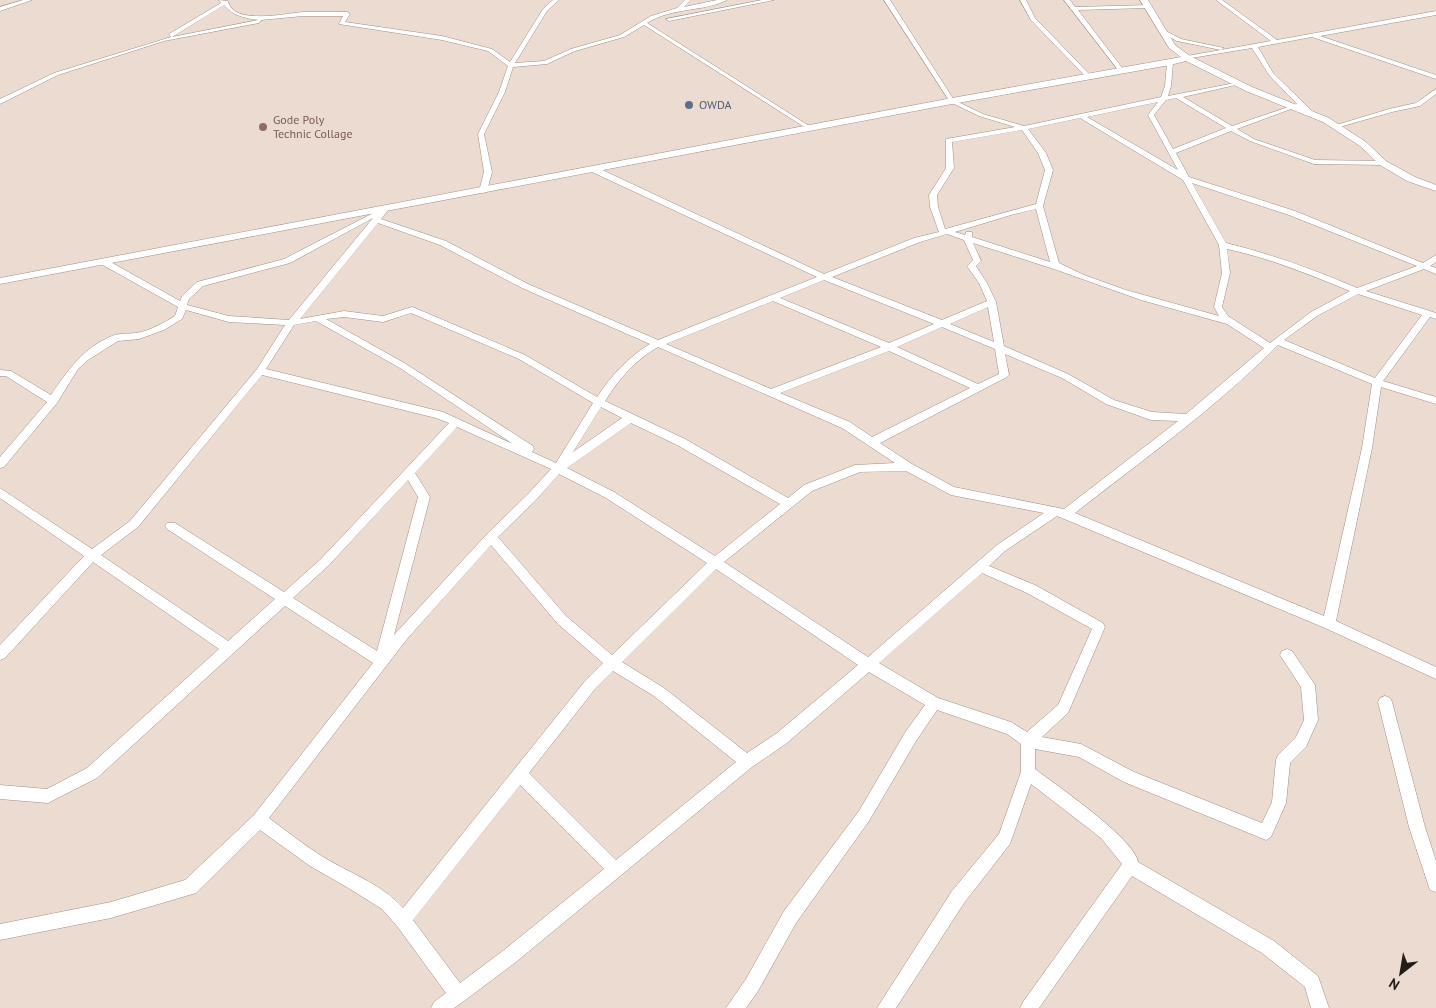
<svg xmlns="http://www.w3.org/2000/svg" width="1436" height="1008" viewBox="0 0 1436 1008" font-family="'PT Sans',sans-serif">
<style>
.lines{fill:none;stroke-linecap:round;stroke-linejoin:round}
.minor-casing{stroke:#9e9085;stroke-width:1}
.tertiary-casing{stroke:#9e9085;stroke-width:1}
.minor{fill:#fff;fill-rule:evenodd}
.tertiary{fill:#fff;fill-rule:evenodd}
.service-dot{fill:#5c6f8a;stroke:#ebdbd0;stroke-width:2}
.education-dot{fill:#8d6e63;stroke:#ebdbd0;stroke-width:2}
.labels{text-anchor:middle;stroke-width:4.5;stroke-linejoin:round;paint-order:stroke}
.far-service-label{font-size:12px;fill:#4e5e75;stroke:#ebdbd0;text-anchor:start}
.far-education-label{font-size:12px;fill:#785e54;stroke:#ebdbd0;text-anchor:start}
</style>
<rect width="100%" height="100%" fill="#ebdbd0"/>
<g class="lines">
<g class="minor-casing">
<path id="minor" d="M23,0H32L0,11V7Z
M219,0L228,1C233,26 286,13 304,12C318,12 333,12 347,12L350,14L345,22L442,36L492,49L510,62L543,9L553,0H559L547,11L515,63L544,61L571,49L620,35L651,16L677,8L685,0H691L684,7L717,0H727C704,12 672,7 647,23L814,129L809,130L644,25L624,37L575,51L547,64L513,67L505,92L484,134L492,172L487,191L483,193L479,191L484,172L478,134L499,92L508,66L488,51L442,40L339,24L343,16H303L261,20L259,23L164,41L58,75L0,104V99L54,73L171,37L169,34L221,3ZM224,5C233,16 245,18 258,20L172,37Z
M762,0H774L669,21L666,19Z
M884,0H890L954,100L983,114L1024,126L1161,97L1165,86L1167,63L1170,61L1173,63L1171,86L1168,96L1240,82V84L1183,97L1232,126L1297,104L1269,75L1252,48L1185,59L1184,58L1187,56L1271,41L1216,0H1222L1277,40L1436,11V15L1320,36L1436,75V79L1312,37L1258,47L1273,73L1314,113L1309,114L1299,106L1237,129L1254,139L1315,160L1383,161H1386V165L1314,164L1250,141L1231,131L1176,153L1189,177L1295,211L1423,263L1436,255V262L1430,266L1436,268V274L1424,269L1366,291L1436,313V319L1430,317L1383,381L1436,397V404L1381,387L1372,448L1336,621L1436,667V679L1325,628L1057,516L1005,551L989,566L1035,585L1103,623L1105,627L1068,713L1042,737L1081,744L1134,772L1262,823L1272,802L1276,760L1278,755L1296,737L1304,720L1301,687L1280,655L1282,651L1287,649L1292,651L1315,685L1318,720L1306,747L1290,763L1286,803L1271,837L1266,840L1124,782L1079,757L1035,749V769C1056,785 1135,839 1138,862L1274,941L1318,976L1329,1008H1311L1305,987L1262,953L1132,876L1039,1008H1020L1023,1002L1122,864L1101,838L1031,784L1010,844L964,903L896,1008H877L952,891L999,834L1021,772V744L1007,734L937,710L916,741L869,821L796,923L758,991L746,1008H726L746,979L784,911L859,811L906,731L925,705L869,672L787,743L752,767L516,962L464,1001L454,1008H431L434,1002L446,993L397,926L382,909L345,886L310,866L260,830L196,893L111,918L0,940V924L111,902L185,880L254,815L373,663L285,606L97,778L48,803L0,799V785L47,789L87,768L219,649L93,562L5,658L0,660V645L84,556L0,498V488L92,549L130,521L257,369L285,325L229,322L186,310L182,319L164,330L139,339L118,341L88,360L78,369L57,403L4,467L0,468V457L47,402L6,376H0V370L11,371L51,395C68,370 83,348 112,336C119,333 128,334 136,333C150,331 163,323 175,316L178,307L101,264V260H107L180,301L182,296L197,282L284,259L385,207L389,209L381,219L446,241L528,284L658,340L817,277L592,172V168H598L824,274L914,238L939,232L930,207L929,195L946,168V139L1015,127L979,116L950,102ZM1176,98L1226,128L1173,149L1154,115L1166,100ZM1158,102L1148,115L1178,170L1087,117ZM1080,118L1183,180L1219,245L1222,273L1214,307L1219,316L1126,290L1084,275L1059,263L1043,206L1053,170L1046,153L1028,129ZM1022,130L1038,153L1045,170L1036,204L945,229L938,207L937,195L954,168L952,142ZM1192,183L1289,215L1417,266L1357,288C1315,270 1271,254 1226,243ZM1036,209L1050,262L972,237V232H966L965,235L955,232L1011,215ZM373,218L289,320L229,316L187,305L189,299L203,286L290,263ZM378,223L440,245L522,288L650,344C628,357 612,375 597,397L525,355L415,308L412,307L383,316L344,311L300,319ZM947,234L964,240L973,260L967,266L979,283L987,301L942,320L832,277L920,242ZM973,243L1057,270L1141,300L1227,324L1264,348L1186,414L1152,412L1114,400L1068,374L1004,346L996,302L987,283L976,266L981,261ZM1227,249C1270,258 1310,275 1350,291L1311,312L1270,343L1228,316L1222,307L1230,273ZM824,280L934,324L889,343L780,298ZM1358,294L1422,315L1375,378L1284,340L1317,316ZM773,301L881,347L771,389L666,344ZM988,307L994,342L950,324ZM411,313L519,359L593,403L556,463L532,452L534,449L533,446L406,364L326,319L344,317L383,322ZM316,321L400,368L513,444L443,412L266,369L294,325ZM942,327L995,349L999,374L978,384L897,347ZM1278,345L1372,384L1362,448L1324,616L1075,513C1144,459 1217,407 1278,345ZM658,347L842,428L895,463L855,465L804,485L788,498L685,439L605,401C619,379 635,360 658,347ZM889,351L970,388L872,437L850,422L780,393ZM1005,354L1062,378L1106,404L1151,420L1178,421L1064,509L954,487L912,464L880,443L1007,377L1009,375ZM262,375L436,418L449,423L321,559L284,592L175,523H167L165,526L167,529L275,599L228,641L101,555L138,527ZM601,407L622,418L573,452ZM631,423L677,445L780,504L715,556L614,492L567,468ZM457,427L551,469L528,494L487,534L394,635L430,497L415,473ZM906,471L951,495L1044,513L997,545L868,657L724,562L812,491L860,472ZM559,474L606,498L707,563L612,655L566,616L498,537L536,500ZM408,480L418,497L377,651L293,598L329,565ZM491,545L558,624L603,663L585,681L403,908C381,883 348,873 320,855C303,844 286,831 269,818L407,639ZM716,569L858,665L777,733L747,753L664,688L622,662ZM982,573L1027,593L1092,629L1058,705L1027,732L1011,722L938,698L879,663ZM613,671L654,696L736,762L616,860L529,773L595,689ZM520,785L604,869L504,950L460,983L413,920Z
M1020,0H1026L1035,18L1090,75V77H1086L1031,20Z
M1064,0H1070L1075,7L1149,5L1147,8L1078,10L1123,69V71H1119Z
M1162,29L1181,39L1224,48L1221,50L1177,41L1160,32Z
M1436,89V94L1420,106L1392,112L1336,128L1333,126L1389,109L1416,103Z
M1385,696L1390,698L1392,702L1425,827L1436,861V892L1430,890L1409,827L1378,702L1380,698Z"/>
</g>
<g class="tertiary-casing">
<path id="tertiary" d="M1140,0H1148L1175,45L1190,56L1252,87L1329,118L1366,142L1386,161L1415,177L1436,185V191L1407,181L1380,165L1360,146L1323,122L1246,91L1186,61L1170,65L952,104L0,284V278L952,98L1181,57L1169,48Z"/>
</g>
<use href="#minor" class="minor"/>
<use href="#tertiary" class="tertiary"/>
</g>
<circle class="service-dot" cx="689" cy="105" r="5"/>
<circle class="education-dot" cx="263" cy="127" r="5"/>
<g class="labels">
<g class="far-service-label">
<text x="699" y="109">OWDA</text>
</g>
<g class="far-education-label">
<text x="273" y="124">Gode Poly<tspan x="273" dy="14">Technic Collage</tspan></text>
</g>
</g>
<g transform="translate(1401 973) rotate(211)" stroke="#ebdbd0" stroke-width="4" paint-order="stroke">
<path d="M0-4L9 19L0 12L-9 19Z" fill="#221d18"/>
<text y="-8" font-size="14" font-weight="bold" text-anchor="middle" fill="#221d18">N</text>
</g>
</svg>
